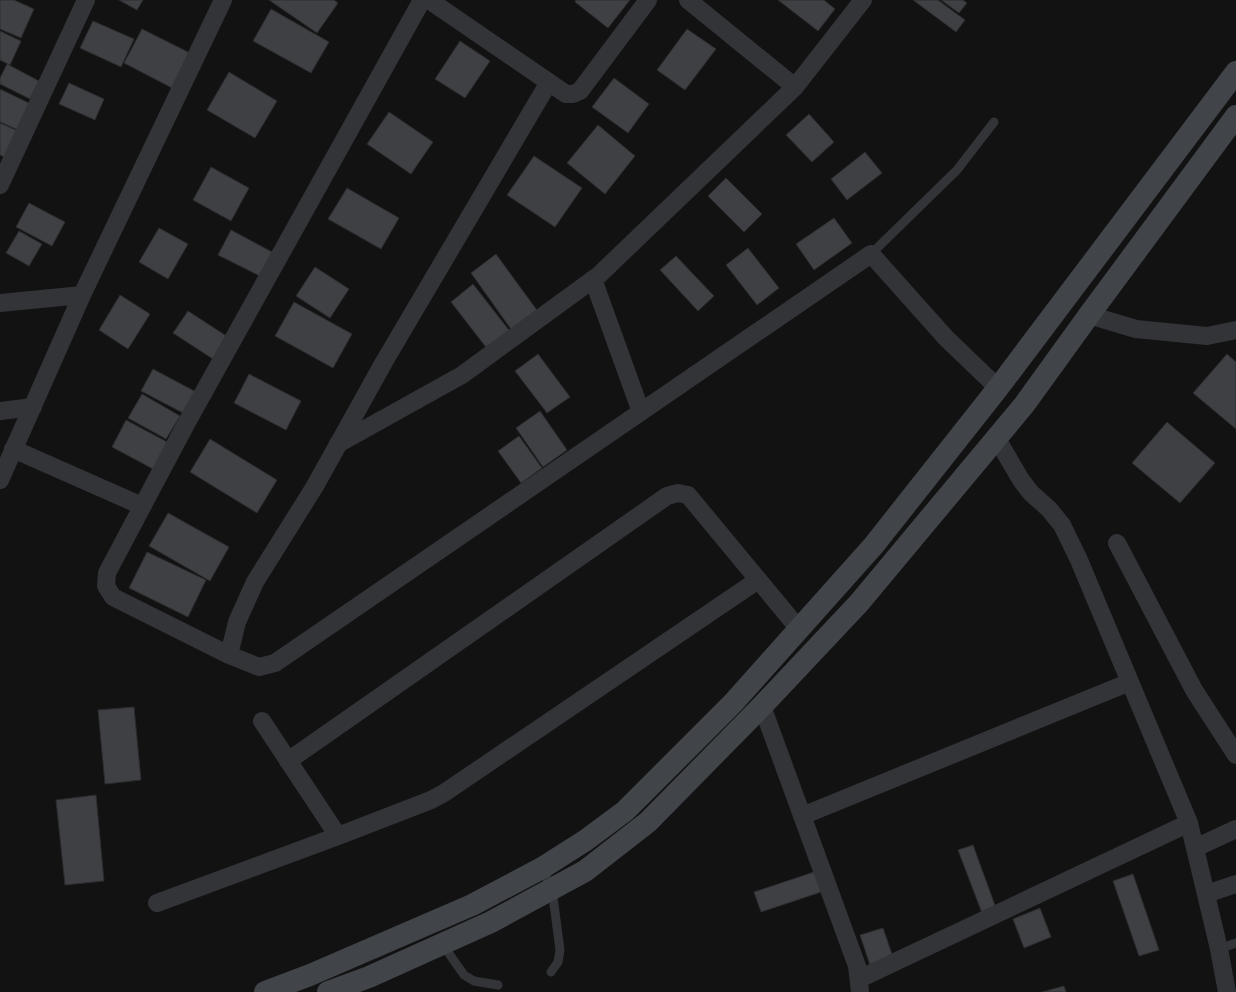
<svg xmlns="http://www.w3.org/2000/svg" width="1236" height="992" viewBox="0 0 1236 992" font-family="'Open Sans',sans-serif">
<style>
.building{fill:#3e4043;stroke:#2c2c2f}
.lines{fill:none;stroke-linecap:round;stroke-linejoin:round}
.lane{stroke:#333438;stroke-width:9}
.street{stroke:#333438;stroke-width:18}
.secondary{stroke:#414448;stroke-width:22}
</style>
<rect width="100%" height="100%" fill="#121213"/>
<path class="building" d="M0,0H14L34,9L21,38L0,29Z
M119,0H143L137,10Z
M269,0H334L338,3L317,33Z
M576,0H630L608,28L575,2Z
M778,0H824L835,9L818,31Z
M913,0H938L965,20L956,32Z
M941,0H963L967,3L959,13Z
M271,9L329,42L311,73L253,41Z
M93,21L134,39L121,67L80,48Z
M142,29L194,55L176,90L124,63Z
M687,29L716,49L685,90L657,70Z
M0,31L21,41L10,65L0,60Z
M460,41L490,61L465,98L435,79Z
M7,64L39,81L30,99L0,84V78Z
M229,72L277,101L255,138L207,110Z
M614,78L649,104L628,133L592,107Z
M69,83L104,99L95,120L59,104Z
M0,89L31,104L18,130L0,122Z
M389,112L433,142L411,174L367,144Z
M809,114L834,142L812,162L786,135Z
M0,123L20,132L7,158L0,155Z
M598,125L635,156L605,194L567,163Z
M865,152L882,173L847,200L831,179Z
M534,156L582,188L555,227L507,195Z
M211,167L249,188L231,221L193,200Z
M726,178L762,214L744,232L708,196Z
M347,188L399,218L381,249L328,219Z
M29,203L65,222L52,246L16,227Z
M834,218L852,243L814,270L796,244Z
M159,228L188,244L168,279L139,262Z
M231,230L274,253L262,277L218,255Z
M19,231L42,244L29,266L6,253Z
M748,248L779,288L757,305L726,265Z
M496,254L539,313L513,332L471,273Z
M676,256L714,296L698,311L660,270Z
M315,267L349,289L330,318L296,296Z
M473,284L512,334L489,351L451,302Z
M120,295L150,314L128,349L99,330Z
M294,302L352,334L333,368L275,336Z
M188,311L231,339L216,361L173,333Z
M538,354L570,397L547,413L515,371Z
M1227,354L1236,362V429L1193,393Z
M153,369L196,392L185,414L141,391Z
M249,374L301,401L286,430L234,403Z
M142,394L180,416L166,439L128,418Z
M540,411L567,450L543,467L516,428Z
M126,420L169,443L155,470L112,447Z
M1167,422L1215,463L1180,503L1132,463Z
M519,436L542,468L521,483L498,451Z
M210,439L277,480L257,513L190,472Z
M168,513L229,547L210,581L149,546Z
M147,552L206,580L188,617L129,588Z
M134,707L141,780L105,784L98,710Z
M96,795L104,881L65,885L56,800Z
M973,845L996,908L982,913L958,850Z
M820,870L827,890L761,912L754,892Z
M1133,874L1159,950L1139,956L1113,881Z
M1040,908L1051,937L1024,948L1013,919Z
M883,928L893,957L870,965L860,935Z
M1064,986L1066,992H1042Z"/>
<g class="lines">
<path class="lane" d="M871,254L957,170L994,122
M542,868L552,889L560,950L558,962L551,972
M443,945L464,975L474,981L498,985
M1219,949L1236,943"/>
<path class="street" d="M422,0L186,424L107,573L106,586L113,597L229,655L259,667L275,663L871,254L946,338L998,388
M429,0L566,94H573L580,91L648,0
M688,0L795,87
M0,185L86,0
M593,279L641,412
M0,303L82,295
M1089,315L1136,329L1207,336L1236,330
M0,411L33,407
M997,439L1021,480L1031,493L1049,509L1062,525L1079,560L1189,823L1219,949L1227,992
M338,444L462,375L599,275L795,87L863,0
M13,449L142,506
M0,480L82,295L223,0
M1117,543L1194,690L1236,755
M229,655L237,622L255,582L315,486L384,362L549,82
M762,706L857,966L860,992
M262,721L338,836
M288,761L667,496L678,493L688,495L799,629
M802,816L1130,682
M1195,848L1236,829
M1206,894L1236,884
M157,903L338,836L431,800L444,793L758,580
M859,979L1189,823"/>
<path class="secondary" d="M265,992L310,975L472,905L542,868L586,840L625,811L733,703L874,545L998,388L1236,72
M328,992L369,977L491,922L585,871L648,822L762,706L859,603L1024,405L1089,315L1236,116"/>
</g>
</svg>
